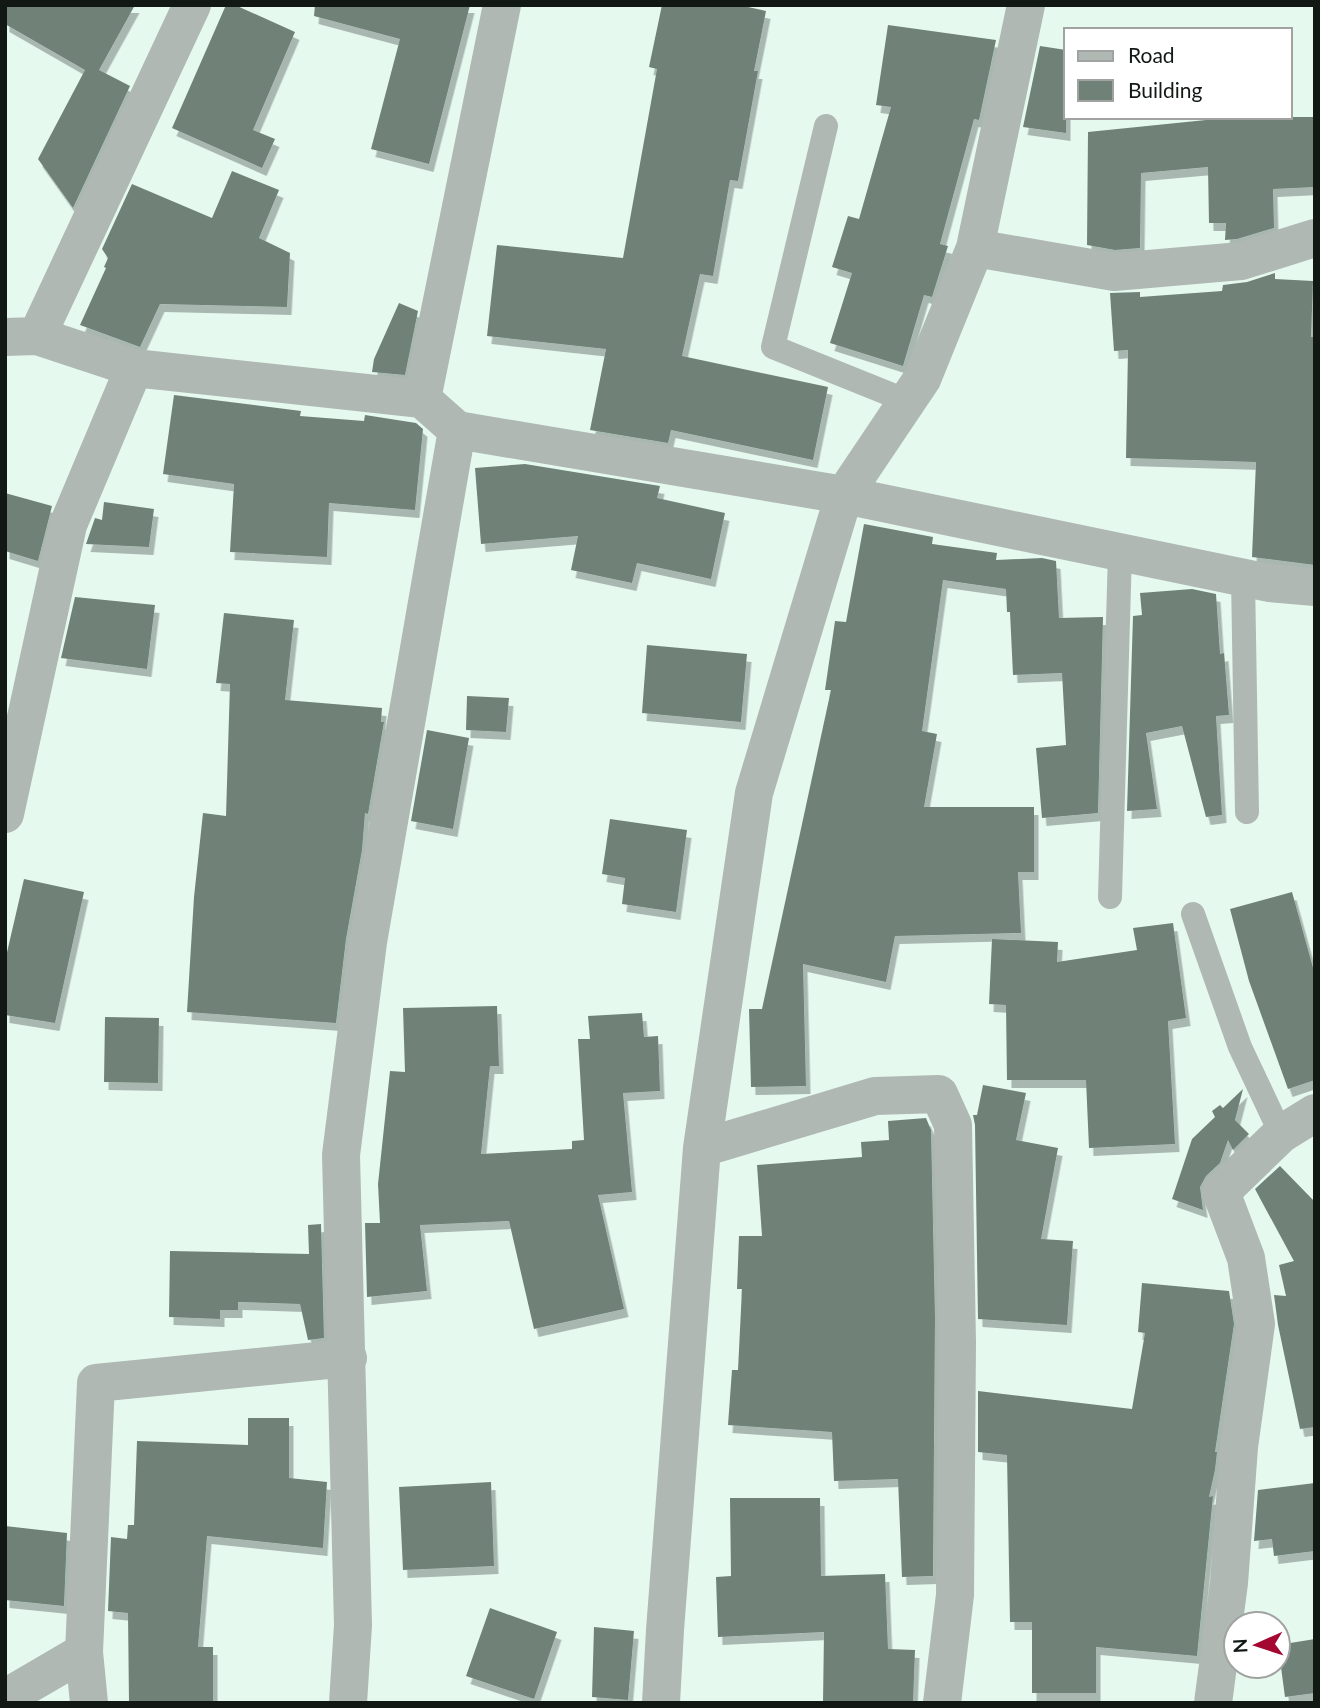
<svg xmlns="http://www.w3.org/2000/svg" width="1320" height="1708" viewBox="0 0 1320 1708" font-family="Lato,sans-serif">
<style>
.building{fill:#708278;filter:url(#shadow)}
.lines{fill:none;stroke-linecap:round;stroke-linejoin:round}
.service{stroke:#afb8b3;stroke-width:24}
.minor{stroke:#afb8b3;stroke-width:38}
</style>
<defs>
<filter id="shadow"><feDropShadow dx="4.5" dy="8" stdDeviation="0" flood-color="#0004"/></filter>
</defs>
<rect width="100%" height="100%" fill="#e5f9ef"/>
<path class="building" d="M5,5H135L99,70L130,86L73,208L38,159L85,70L5,24Z
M226,5H235L295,32L253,130L275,139L262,168L172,128Z
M315,5H470L429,164L371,149L400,39L314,16Z
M662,5H739L766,11L754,71H758L738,181L730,180L713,276L700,274L682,356L828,387L813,460L671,430L668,443L590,430L606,349L487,336L497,245L623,258L657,69L649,67Z
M888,25L996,40L979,120L974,119L940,244L948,246L932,297L924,295L903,366L830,343L852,273L832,267L848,216L859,219L891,107L876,105Z
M1040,46L1066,50V133L1023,127Z
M1206,117H1315V187L1273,189L1274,228L1237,239L1225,240L1226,223H1209L1208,167L1141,173L1140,248L1115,250L1087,245L1088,132L1206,120Z
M232,171L279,190L259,238L290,253L287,307L160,304L140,347L80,325L106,268L104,267L108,258L102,249L132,184L212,218Z
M1275,273V279L1313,281L1311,337H1315V565L1252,557L1256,462L1126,458L1128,350L1114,351L1110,293L1140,292V297L1222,291L1223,285L1247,282Z
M399,303L418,311L405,375L372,372L374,359Z
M174,395L301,411L300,416L364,421L365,415L416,423L423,429L415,510L329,503L327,557L230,552L234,484L163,474Z
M525,464L660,486L657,498L725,513L711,579L637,563L632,583L571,570L578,536L481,544L475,468Z
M5,493L52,506L38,561L5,551Z
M104,502L154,509L149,547L86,544L95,518L102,520Z
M864,524L933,537L932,544L997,553L996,560L1042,558L1056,561L1059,618L1103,617L1098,813L1042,818L1036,748L1066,745L1062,673L1013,675L1010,612H1007L1006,589L943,580L922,731L937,734L924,807H1034V872H1018L1021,933L895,936L886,982L803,964L806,1086L751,1087L749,1009H762L831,690H825L835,621L846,622Z
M1192,589L1216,594L1220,654L1224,653L1229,715L1216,716L1222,815L1206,817L1182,726L1146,733L1157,809L1127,811L1133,616L1142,615L1140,593Z
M75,597L155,605L147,669L61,658Z
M224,613L294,620L285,700L382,708L381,722H384L368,814L365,813L362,850L346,939L336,1023L187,1012L194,897L203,813L226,816L230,684L216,683Z
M647,645L747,654L741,722L642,713Z
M467,696L509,698L506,732L466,730Z
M427,730L469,738L453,829L411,821Z
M610,819L687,830L676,912L622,904L625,878L602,874Z
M24,879L84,892L55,1023L5,1015V961Z
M1292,892L1315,975V1080L1288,1089L1249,981L1230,909Z
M1173,923L1186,1018L1168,1021L1175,1144L1089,1148L1086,1080H1007L1006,1005L989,1004L992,939L1058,942L1057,962L1137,950L1133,928Z
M497,1006L499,1066H490L481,1154L572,1149V1141L584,1140L578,1039H590L588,1016L642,1013L644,1037L658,1036L660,1091L623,1093L632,1192L598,1195L624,1309L534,1329L509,1221L420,1225L427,1291L367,1297L365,1223H380L378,1184L390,1071L405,1072L403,1008Z
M105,1017L159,1018L158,1083L104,1082Z
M983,1085L1026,1093L1016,1140L1058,1148L1041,1239L1073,1241L1067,1325L978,1319L975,1125L973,1115H977Z
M1243,1089L1235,1120L1249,1134L1233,1150L1228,1140L1220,1163L1206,1176L1200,1187L1203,1210L1172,1199L1192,1139L1215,1117L1212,1111L1220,1105L1223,1108Z
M926,1118L931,1130L935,1317L933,1576L902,1577L898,1479L834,1481L832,1432L728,1425L732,1370H738L742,1289H737L739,1236H762L757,1165L862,1157L861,1142L889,1140L888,1121Z
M1280,1166L1315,1202V1427L1300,1429L1278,1325L1274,1295L1286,1296L1279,1265L1294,1261L1255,1189Z
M321,1224L324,1338L308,1340L300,1304L238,1302V1310H220V1319L169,1317L170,1251L309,1254L308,1225Z
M1142,1283L1229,1291L1234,1324L1215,1452H1217L1215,1470L1209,1497L1213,1496L1197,1656L1096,1647V1693H1032V1622H1010L1007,1455L978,1452V1391L1132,1409L1145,1333L1138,1332Z
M248,1418H289V1478L327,1482L323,1548L207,1536L198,1647H213V1703H129L128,1613L108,1611L111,1537L127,1539L128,1525H134L137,1441L248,1445Z
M491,1482L494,1566L403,1570L399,1487Z
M1315,1483V1551L1274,1556L1272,1539L1254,1541L1258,1490Z
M730,1498H820L821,1576L885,1574L888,1649L915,1650L913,1703H823L824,1632L718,1637L716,1577L731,1576Z
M5,1526L67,1533L64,1606L5,1600Z
M490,1608L557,1632L534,1699L466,1676Z
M594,1627L634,1631L628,1700L592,1697Z
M1315,1639V1693L1285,1697L1278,1645Z"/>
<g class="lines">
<path class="service" d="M826,126L773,347L907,401
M1243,578L1247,812
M1110,897L1120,552
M1193,914L1240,1047L1281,1134"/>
<path class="minor" d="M975,248L1114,272L1241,261L1315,238
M37,336L192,5
M5,337L37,336L134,368L422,399L457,430L844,495L1269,583L1315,587
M422,399L502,5
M5,814L68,525L134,368
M702,1148L875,1096L939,1094L953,1125L957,1342L955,1595L942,1703
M5,1698L84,1652
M89,1703L84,1652L96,1383L348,1358
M348,1703L353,1625L341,1155L368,942L457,430
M661,1703L665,1630L702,1148L754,793L844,495L922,379L975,248L1026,5
M1213,1703L1229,1583L1239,1447L1256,1324L1246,1258L1221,1192L1281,1134L1315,1113"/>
</g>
<rect width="1320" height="1708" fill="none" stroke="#121915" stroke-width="14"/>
<rect x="1064" y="28" width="228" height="91" fill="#ffffff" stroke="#a0a3a1" stroke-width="2"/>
<rect x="1078" y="51" width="35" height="10" fill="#afb8b3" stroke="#a0a3a1" stroke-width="2"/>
<text x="1128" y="63" font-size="21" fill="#121915">Road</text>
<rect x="1078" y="80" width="35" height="21" fill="#708278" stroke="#a0a3a1" stroke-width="2"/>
<text x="1128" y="98" font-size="21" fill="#121915">Building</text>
<g transform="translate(1257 1645) rotate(267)"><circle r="33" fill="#ffffff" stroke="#a0a3a1" stroke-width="2"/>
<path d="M0-5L12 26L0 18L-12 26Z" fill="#a40830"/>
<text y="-10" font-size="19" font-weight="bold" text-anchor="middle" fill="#121915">N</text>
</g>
</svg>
